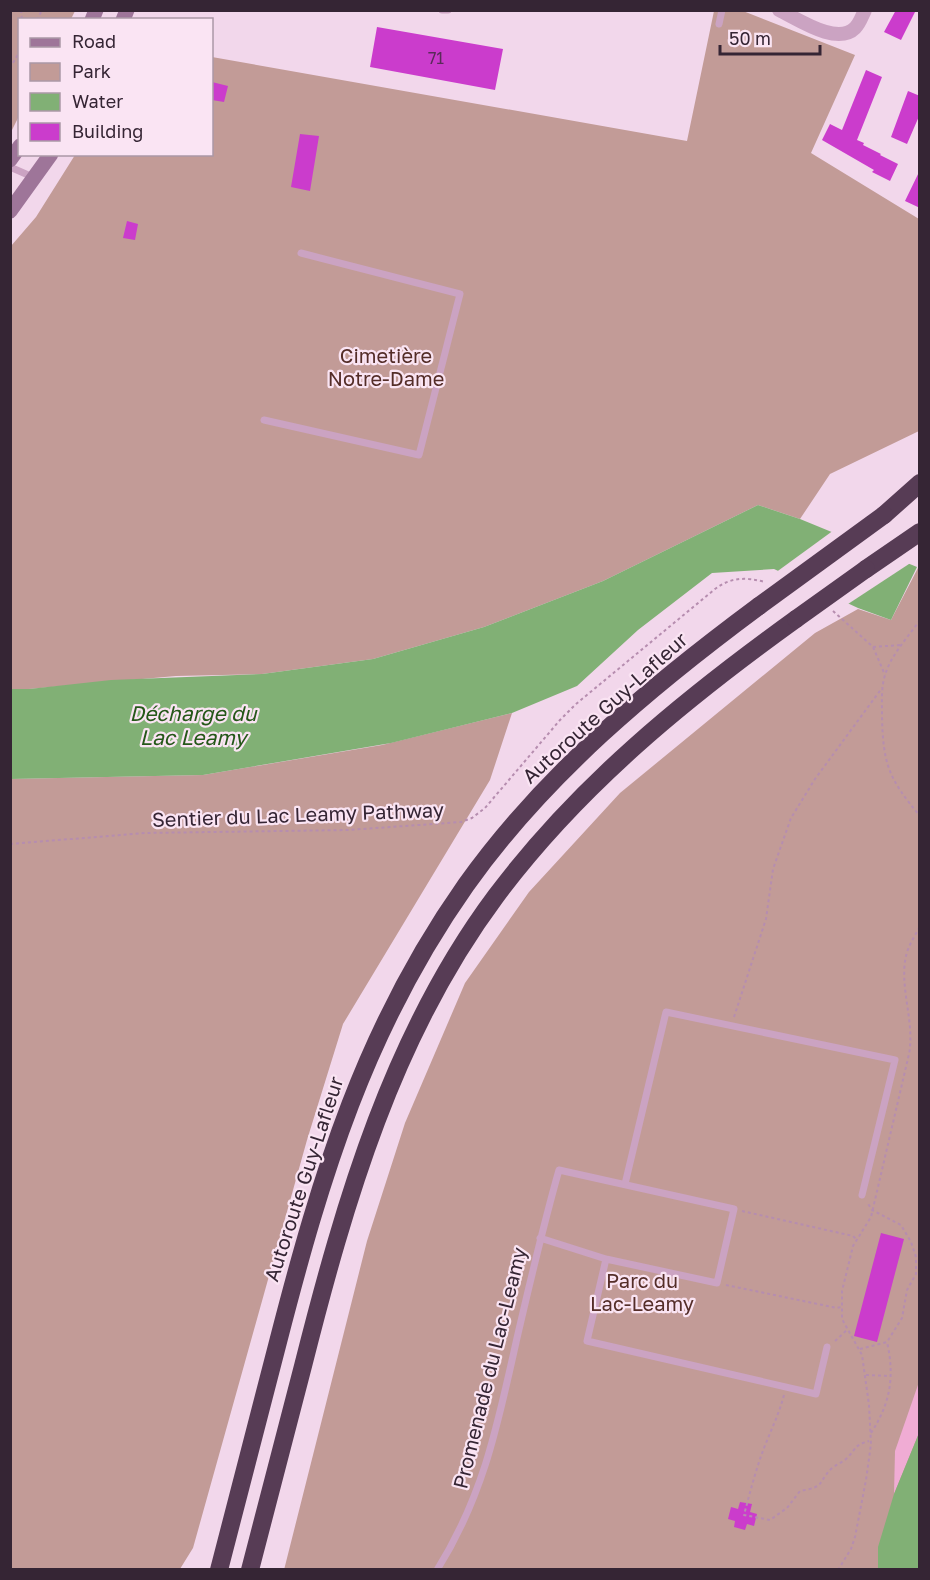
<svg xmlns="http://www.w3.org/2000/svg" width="930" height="1580" viewBox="0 0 930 1580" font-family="'Golos Text',sans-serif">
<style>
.green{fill:#c29b97}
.sand{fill:#f0acd4}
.water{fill:#81b075}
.pier{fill:#f2d7eb}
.building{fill:#cb3ccc}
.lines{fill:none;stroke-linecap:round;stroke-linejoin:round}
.path{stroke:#b68daf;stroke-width:2;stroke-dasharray:3 3;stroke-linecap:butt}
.service{stroke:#cba3c2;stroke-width:7}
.minor{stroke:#cba3c2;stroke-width:14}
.secondary{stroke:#9e7599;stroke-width:15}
.motorway{stroke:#573c55;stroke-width:18}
.motorway-bridge{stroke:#573c55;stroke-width:18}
.labels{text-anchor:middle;stroke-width:4.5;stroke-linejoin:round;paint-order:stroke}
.number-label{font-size:16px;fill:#5a2b5a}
.park-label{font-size:20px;fill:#542d28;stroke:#fae4f3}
.street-label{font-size:20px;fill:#352534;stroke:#fae4f3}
.water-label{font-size:21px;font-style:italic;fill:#255819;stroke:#fae4f3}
</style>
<rect width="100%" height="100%" fill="#f2d7eb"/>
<path class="green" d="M11,10L75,11L71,19L20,20L19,116L11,132Z
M714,11H743L855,55L811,153L919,219V431L830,474L800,519L758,505L603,581L484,627L373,659L262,674L176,676L29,689H11V246L36,217L75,155L212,154V57L687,141Z
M919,566V1569L284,1570L367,1241L405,1123L465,983L529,892L620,793L815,633L858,609L891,620Z
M512,713L490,780L343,1024L307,1140L193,1548L180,1569H11L10,779L203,775L382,745Z"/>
<path class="sand" d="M919,1382V1433L894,1494L895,1451Z"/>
<path class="water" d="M758,505L800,519L917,567L891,620L858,608L774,569L712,573L638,630L577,686L512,713L391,743L203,775L11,779L10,689H29L111,680L262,674L373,659L484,627L603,581Z
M919,1433V1569H878V1547L894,1494Z"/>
<path class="pier" d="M834,530L912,562L845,606L775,573Z"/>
<path class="building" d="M896,10H916L901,40L884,32Z
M377,27L503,49L495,90L370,67Z
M866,70L882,77L857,140L864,143L863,145L881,154L880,155L898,164L890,181L872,172L874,170L822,140L830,124L842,130Z
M212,82L228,86L224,102L212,100Z
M908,91L920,96V114L907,144L891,137Z
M300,134L319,136L310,191L291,187Z
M920,170V208L905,201Z
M127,221L138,224L135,240L123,238Z
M881,1233L904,1239L877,1342L854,1336Z
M740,1502L752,1504L750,1512L757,1514L754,1526L747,1524L745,1530L734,1527L735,1521L728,1519L731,1507L738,1509Z"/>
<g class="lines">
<path class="path" d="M21,10L22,20
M37,20L42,10
M10,68L20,51
M833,611L873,647L885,675
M920,620C908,637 891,655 885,675C881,688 882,702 882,716C883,765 889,779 920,816
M873,647L900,645
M10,844L145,833L348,830L461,822L472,818L485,808L560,720L576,704L715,589C731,577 746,577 765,582
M734,1017L766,919L773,869L791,818L815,779L882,688
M742,1211L853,1236L856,1239
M726,1285L837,1308L841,1307
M835,1341L848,1329
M860,1349L887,1342L902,1318L907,1290L916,1274V1257L911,1242L901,1225L872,1210L867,1202
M866,1375L890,1376
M784,1395C779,1414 771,1430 764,1448C756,1469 750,1492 744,1515L770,1520L787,1508L800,1491C826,1486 816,1485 831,1469C835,1465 842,1463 847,1458C858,1447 853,1446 869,1441
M871,1433C890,1404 895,1377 887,1342
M838,1570L851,1549L855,1537L866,1480L871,1444L869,1405L862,1355L842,1319V1291L853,1246L871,1217L909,1054C915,1022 899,987 906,956C908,946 915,936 920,926"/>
<path class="service" d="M442,10H448
M719,24L722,10
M10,167L35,178
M264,420L419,455L460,294L301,253
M625,1184L666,1012L895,1060L862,1195
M606,1259L587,1341L816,1394L827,1347
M437,1570C484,1495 498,1423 517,1338C530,1282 543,1226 559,1170L734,1209L717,1283L606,1259L540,1238"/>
<path class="minor" d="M779,10C798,19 837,46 855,28C860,23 862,16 865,10"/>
<path class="secondary" d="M92,20L96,10
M123,20L127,10
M10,160L20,146
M10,211L51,154"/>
<path class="motorway" d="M884,515L920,483
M866,569L920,532
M219,1570C239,1494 258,1418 278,1342C321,1175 365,1028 466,885C544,775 651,686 759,606
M250,1570C268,1502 285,1434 303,1366C345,1200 393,1034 496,896C579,785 685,699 796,619"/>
<path class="motorway-bridge" d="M759,606L884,515
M796,619L866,569"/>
</g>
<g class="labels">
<g class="number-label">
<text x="436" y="64">71</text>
</g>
<g class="park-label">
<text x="386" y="363">Cimetière<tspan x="386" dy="23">Notre-Dame</tspan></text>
<text x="642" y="1288">Parc du<tspan x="642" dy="23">Lac-Leamy</tspan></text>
</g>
<g class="street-label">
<text transform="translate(605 708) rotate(-42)" y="7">Autoroute Guy-Lafleur</text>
<text transform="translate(298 815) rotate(-2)" y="7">Sentier du Lac Leamy Pathway</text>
<text transform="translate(304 1179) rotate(-72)" y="7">Autoroute Guy-Lafleur</text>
<text transform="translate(490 1368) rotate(-76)" y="7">Promenade du Lac-Leamy</text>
</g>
<g class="water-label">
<text x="193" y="721">Décharge du<tspan x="193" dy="24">Lac Leamy</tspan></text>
</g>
</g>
<rect width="930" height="1580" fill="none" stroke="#352534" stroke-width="24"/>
<rect x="18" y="18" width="195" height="138" fill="#fae4f3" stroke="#ab98a7" stroke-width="1.5"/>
<rect x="30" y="38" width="30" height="9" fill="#9e7599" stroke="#ab98a7" stroke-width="1.5"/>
<text x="72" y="48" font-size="18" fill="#352534">Road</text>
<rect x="30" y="63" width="30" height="18" fill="#c29b97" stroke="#ab98a7" stroke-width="1.5"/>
<text x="72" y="78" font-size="18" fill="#352534">Park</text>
<rect x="30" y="93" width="30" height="18" fill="#81b075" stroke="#ab98a7" stroke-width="1.5"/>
<text x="72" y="108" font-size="18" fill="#352534">Water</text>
<rect x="30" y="123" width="30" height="18" fill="#cb3ccc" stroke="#ab98a7" stroke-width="1.5"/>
<text x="72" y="138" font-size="18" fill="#352534">Building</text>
<path d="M720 45v9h100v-9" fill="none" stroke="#352534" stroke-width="3"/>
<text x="729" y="45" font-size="18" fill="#352534" stroke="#fae4f3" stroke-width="4.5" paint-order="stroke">50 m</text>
</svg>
